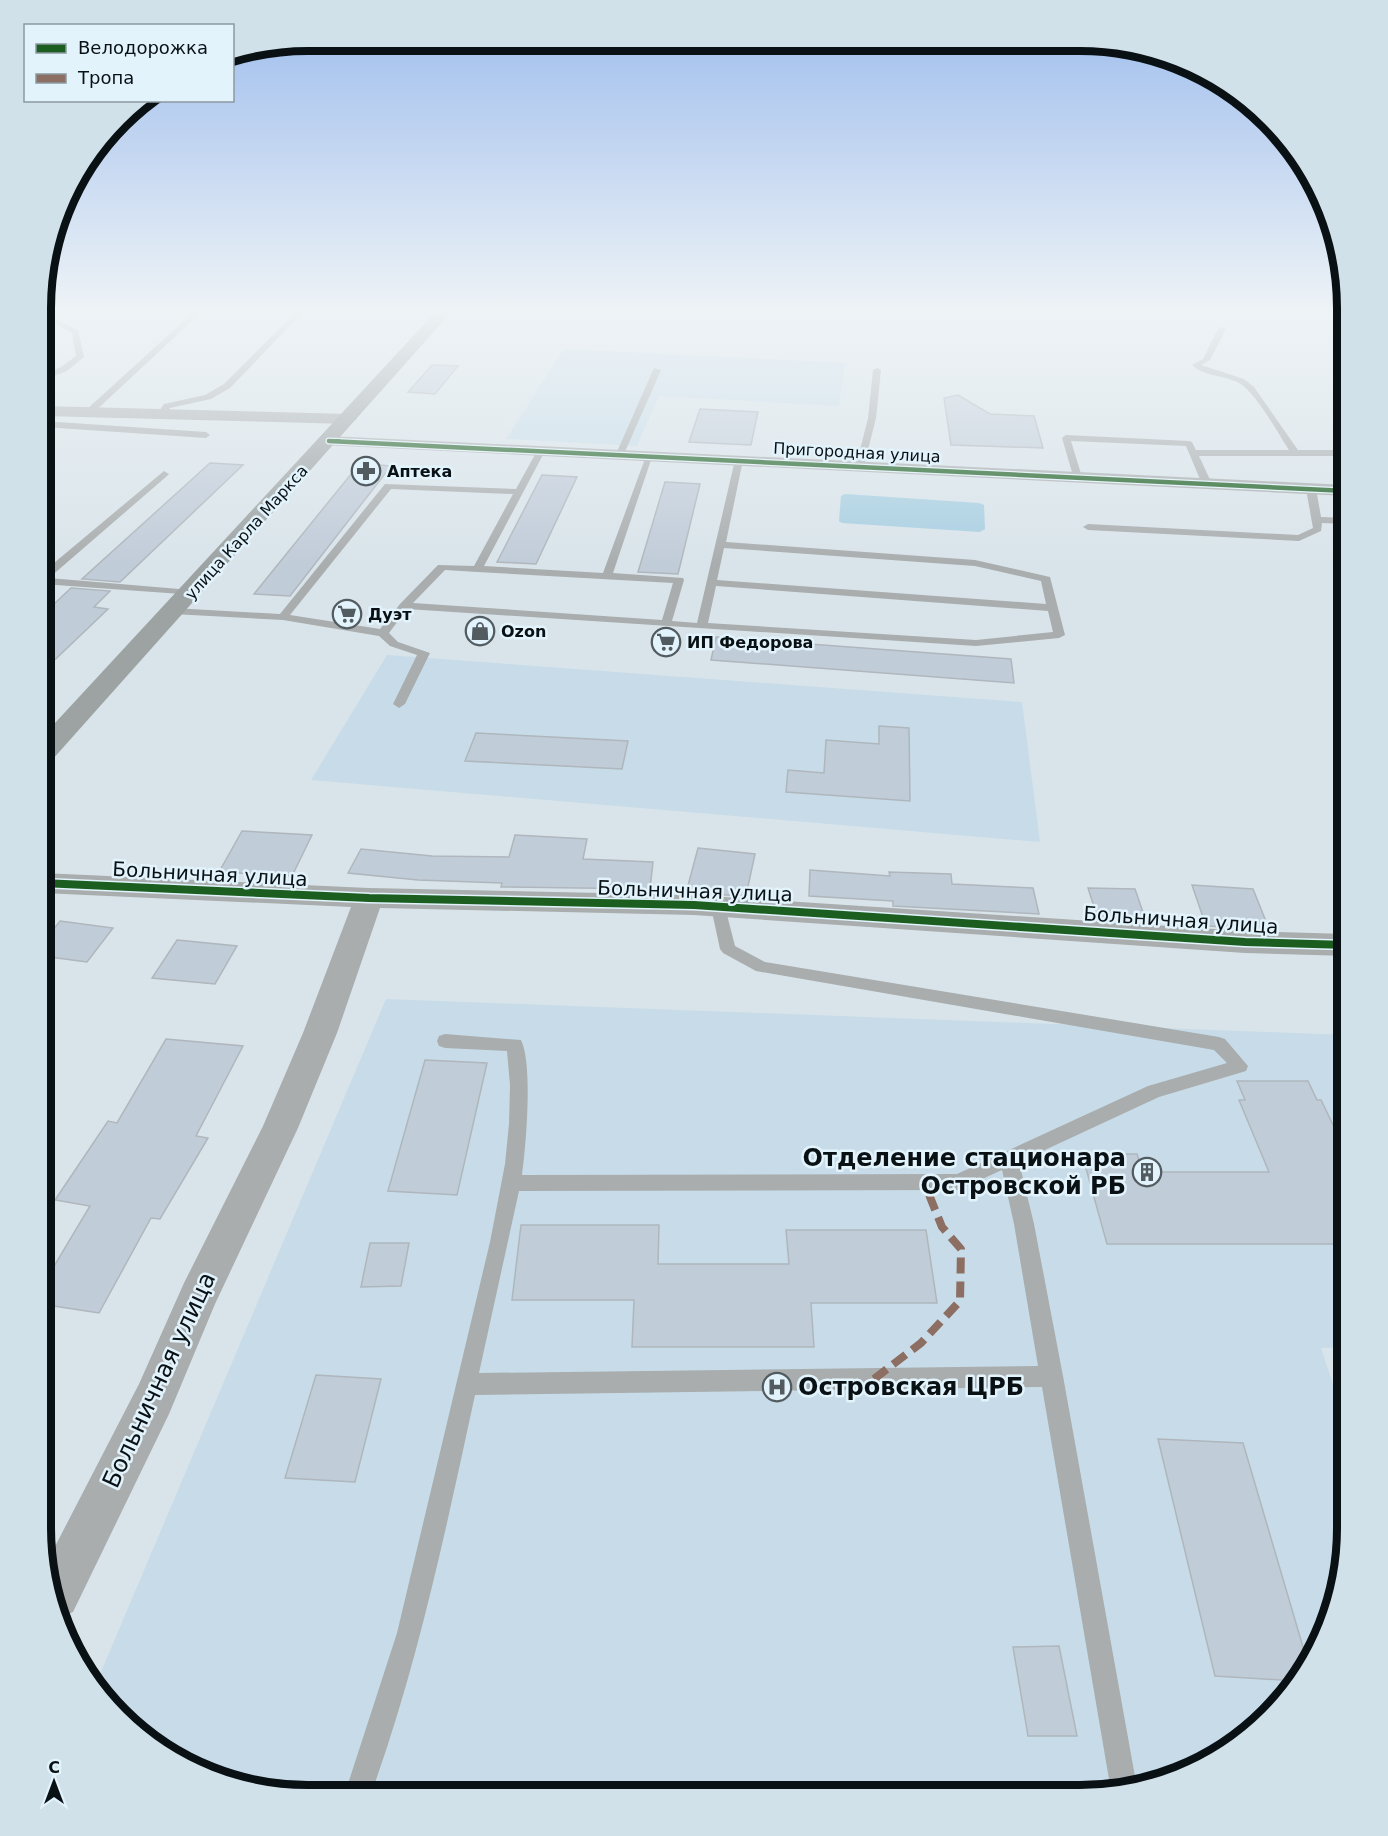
<svg xmlns="http://www.w3.org/2000/svg" width="1388" height="1836" viewBox="0 0 1388 1836" font-family="'DejaVu Sans',sans-serif">
<style>
.built{fill:#c7dce8}
.green{fill:#a9cfe1}
.building{fill:#c1ccd9;stroke:#afb6bc;stroke-width:1.5}
.lines{fill:none;stroke-linecap:round;stroke-linejoin:round}
.lane{fill:#a9adae;fill-rule:evenodd}
.street{fill:#a9adae;fill-rule:evenodd}
.secondary{fill:#9da3a3;fill-rule:evenodd}
.quiet{stroke:#8d6e63;stroke-width:8;stroke-dasharray:16 8;stroke-linecap:butt}
.cycleway-far2-casing{stroke:#e2f3fc;stroke-width:6}
.cycleway-far1-casing{stroke:#e2f3fc;stroke-width:7}
.cycleway-casing{stroke:#e2f3fc;stroke-width:11}
.cycleway-far2{stroke:#1b5e20;stroke-width:4}
.cycleway-far1{stroke:#1b5e20;stroke-width:4.5}
.cycleway{stroke:#1b5e20;stroke-width:8}
.labels{text-anchor:middle;stroke-width:5;stroke-linejoin:round;paint-order:stroke}
.far-street-label{font-size:16px;fill:#0a1115;stroke:#e2f3fc}
.far-poi-label{font-size:16px;font-weight:bold;fill:#0a1115;stroke:#e2f3fc;text-anchor:start}
.street-label{font-size:20px;fill:#0a1115;stroke:#e2f3fc}
.near-poi-label{font-size:24px;font-weight:bold;fill:#0a1115;stroke:#e2f3fc;text-anchor:end}
.near-street-label{font-size:24px;fill:#0a1115;stroke:#e2f3fc}
.rim{fill:none;stroke:#0a1115;stroke-width:8}
</style>
<rect width="100%" height="100%" fill="#d9e4ea"/>
<path class="built" d="M564,349L845,363L839,406L659,396L637,446L506,439Z
M387,655L1022,702L1040,842L311,780Z
M386,999L1347,1035V1347L1321,1348L1347,1426V1546L1333,1614L1302,1677L1257,1729L1199,1768L1080,1795L274,1793L159,1750L107,1705L95,1686Z"/>
<path class="green" d="M845,494L979,503L984,505L985,529L980,532L842,523L839,521L841,496Z"/>
<path class="building" d="M432,365L458,366L435,394L408,392Z
M958,395L990,414L1034,416L1043,448L951,445L944,398Z
M700,409L758,412L751,445L689,442Z
M210,463L243,465L120,582L82,579Z
M360,463L391,466L290,596L254,594Z
M542,475L577,477L536,564L497,562Z
M665,482L700,484L678,574L638,572Z
M71,588L110,591L94,607L108,609L42,672V603L54,604Z
M716,637L1011,659L1014,683L711,660Z
M879,726L909,728L910,801L786,792L788,770L824,773L826,740L879,744Z
M476,733L628,741L622,769L465,761Z
M242,831L312,835L292,876L219,872Z
M515,835L587,839L583,859L653,862L650,889L501,887L502,883L418,880L348,873L361,849L432,856L509,857Z
M698,848L755,854L746,896L686,893Z
M810,870L890,876L889,872L951,874L952,884L1033,888L1039,914L893,906V901L809,896Z
M1192,885L1253,889L1269,929L1206,926Z
M1088,888L1135,889L1145,918L1097,916Z
M60,921L113,928L87,962L42,956V944Z
M177,940L237,946L215,984L152,978Z
M166,1039L243,1046L196,1136L208,1138L160,1219L151,1218L99,1313L41,1304V1288L90,1206L55,1200L108,1121L117,1123Z
M425,1060L487,1063L457,1195L388,1191Z
M1237,1081H1308L1317,1100H1321L1347,1154V1244H1107L1082,1154H1137L1143,1172H1269L1239,1100H1245Z
M521,1225H659L658,1264H789L786,1230H926L937,1303H811L814,1347H632L634,1300H512Z
M370,1243H409L401,1286L361,1287Z
M316,1375L381,1379L355,1482L285,1478Z
M1158,1439L1243,1443L1308,1664L1298,1681L1215,1676Z
M1059,1646L1077,1736H1028L1013,1647Z"/>
<g class="lines">
<path class="lane" d="M198,308H206L92,414H86V410Z
M300,308H307L230,388L211,399L170,408L164,416H158L157,414L164,404L205,395L224,384Z
M47,315L78,330L84,357L67,371L43,380V375L61,367L76,356L72,333L45,318Z
M1219,327L1226,329L1210,360L1201,365L1244,379L1254,387L1298,450H1347V456H1199L1212,484L1207,487L1202,484L1186,446L1071,441L1082,477L1074,479L1062,438L1066,435L1189,441L1192,442L1196,450H1289C1277,432 1257,394 1239,383C1225,375 1204,377 1192,365L1203,359Z
M654,368L661,370L624,454L617,456L616,454Z
M877,368L881,370L876,418L864,466L860,469L856,466L868,418L873,370Z
M43,421L206,432L210,435L206,438L43,427Z
M538,449L545,451L484,566L603,573L646,456L653,454L613,573L683,578L684,580L672,621L697,623L735,460L739,457L743,460L726,542L975,560L1050,577L1065,635L1059,638L976,646L407,609L389,633L398,642L430,653L405,704L399,708L393,704L417,655L390,646L379,636L283,620L173,614L168,611L173,608L280,614L385,484L516,489ZM391,489L513,494L474,566L438,565L400,604L380,629L290,615ZM724,548L975,566L1041,581L1046,604L717,580ZM445,570L477,572L673,583L662,620L413,603ZM716,586L1048,611L1053,632L976,640L708,623Z
M164,471L169,474L167,476L49,578L191,590L196,593L195,595L42,584V573Z
M1311,486L1316,489L1321,517L1347,518V524L1322,523L1321,531L1299,541L1088,530L1083,527L1088,524L1298,535L1313,528L1306,489Z
M718,902L725,907L735,946L765,962L1219,1037L1225,1039L1248,1066L1246,1071L1159,1097L1019,1162L1034,1224L1063,1376L1136,1782L1111,1788L1110,1785L1042,1387L475,1395C446,1529 418,1664 371,1794L345,1793L397,1633L490,1242L505,1164L509,1124L510,1085L507,1051L445,1048L439,1046L437,1041L439,1036L445,1034L521,1040C533,1064 526,1147 522,1175L957,1174L1148,1086L1227,1063L1214,1050L756,971L723,953L720,949L711,907ZM1002,1170L1014,1224L1038,1366L479,1373L519,1191L958,1190Z"/>
<path class="street" d="M43,406L349,414L357,419L349,424L43,416Z
M329,436L1347,485V496L323,445L320,441Z
M42,873L369,888L694,895L1245,931L1347,934V956L1245,953L694,915L380,908L337,1033L298,1128L215,1304L169,1414L73,1612L61,1617L48,1560L139,1384L184,1283L263,1126L303,1033L351,907L42,893Z"/>
<path class="secondary" d="M439,308H455L52,760L42,762V737Z"/>
<path class="quiet" d="M874,1379L921,1343L960,1301L961,1249L942,1227L924,1182"/>
<g class="cycleway-far2-casing">
<path id="cycleway-far2" d="M329,441H339"/>
</g>
<g class="cycleway-far1-casing">
<path id="cycleway-far1" d="M329,441L1347,491"/>
</g>
<g class="cycleway-casing">
<path id="cycleway" d="M42,883L369,898L694,905L1245,942L1347,945"/>
</g>
<use href="#cycleway-far2" class="cycleway-far2"/>
<use href="#cycleway-far1" class="cycleway-far1"/>
<use href="#cycleway" class="cycleway"/>
</g>
<linearGradient id="sky" x2="0" y2="1"><stop stop-color="#9cbced"/><stop offset="0.55" stop-color="#eef3f6"/><stop offset="1" stop-color="#eef3f6" stop-opacity="0"/></linearGradient>
<rect width="1388" height="565" fill="url(#sky)"/>
<defs>
<g id="pharmacy-ring" transform="scale(1.5)"><circle r="9.5" fill="#e2f3fc" stroke="#525b60" stroke-width="1.5"/><path d="M-2-6h4v4h4v4h-4v4h-4v-4h-4v-4h4Z" fill="#525b60"/></g>
<g id="supermarket-ring" transform="scale(1.5)"><circle r="9.5" fill="#e2f3fc" stroke="#525b60" stroke-width="1.5"/><path d="M-6-5.5h2.5l.6 2H6L4.5 2H-2.5L-4.4-4H-6ZM-1.5 3.2a1.3 1.3 0 1 0 .1 0ZM3 3.2a1.3 1.3 0 1 0 .1 0Z" fill="#525b60"/></g>
<g id="shop-ring" transform="scale(1.5)"><circle r="9.5" fill="#e2f3fc" stroke="#525b60" stroke-width="1.5"/><path d="M-5-2.5h2.3a2.7 3.5 0 0 1 5.4 0H5L5.5 6h-11ZM-1.5-2.5h3a1.5 2.3 0 0 0-3 0Z" fill="#525b60"/></g>
<g id="building-ring" transform="scale(1.5)"><circle r="9.5" fill="#e2f3fc" stroke="#525b60" stroke-width="1.5"/><path d="M-4-6H4V6H1V3H-1V6H-4ZM-2.5-4.3h1.7v1.8h-1.7ZM.8-4.3h1.7v1.8H.8ZM-2.5-1h1.7V.8h-1.7ZM.8-1h1.7V.8H.8Z" fill="#525b60"/></g>
<g id="hospital-ring" transform="scale(1.5)"><circle r="9.5" fill="#e2f3fc" stroke="#525b60" stroke-width="1.5"/><path d="M-5-5h3v3.5h4V-5h3V5h-3V1.5h-4V5h-3Z" fill="#525b60"/></g>
</defs>
<g fill-rule="evenodd">
<use href="#pharmacy-ring" x="366" y="471"/>
<use href="#supermarket-ring" x="347" y="614"/>
<use href="#shop-ring" x="480" y="631"/>
<use href="#supermarket-ring" x="666" y="642"/>
<use href="#building-ring" x="1147" y="1172"/>
<use href="#hospital-ring" x="777" y="1387"/>
</g>
<g class="labels">
<g class="far-street-label">
<text transform="translate(857 452) rotate(3)" y="6">Пригородная улица</text>
<text transform="translate(246 532) rotate(-48)" y="6">улица Карла Маркса</text>
</g>
<g class="far-poi-label">
<text x="387" y="477">Аптека</text>
<text x="368" y="620">Дуэт</text>
<text x="501" y="637">Ozon</text>
<text x="687" y="648">ИП Федорова</text>
</g>
<g class="street-label">
<text transform="translate(210 874) rotate(3)" y="7">Больничная улица</text>
<text transform="translate(695 891) rotate(2)" y="7">Больничная улица</text>
<text transform="translate(1181 920) rotate(4)" y="7">Больничная улица</text>
</g>
<g class="near-poi-label">
<text x="1126" y="1166">Отделение стационара<tspan x="1126" dy="28">Островской РБ</tspan></text>
<text x="798" y="1395" text-anchor="start">Островская ЦРБ</text>
</g>
<g class="near-street-label">
<text transform="translate(159 1380) rotate(-65)" y="8">Больничная улица</text>
</g>
</g>
<path d="M0 0H1388V1836H0ZM308 51H1080A257 257 0 0 1 1337 308V1528A257 257 0 0 1 1080 1785H308A257 257 0 0 1 51 1528V308A257 257 0 0 1 308 51Z" fill="#d1e1ea" fill-rule="evenodd"/>
<path class="rim" d="M308 51H1080A257 257 0 0 1 1337 308V1528A257 257 0 0 1 1080 1785H308A257 257 0 0 1 51 1528V308A257 257 0 0 1 308 51Z"/>
<rect x="24" y="24" width="210" height="78" fill="#e2f3fc" stroke="#8c99a0" stroke-width="1.5"/>
<rect x="36" y="44" width="30" height="9" fill="#1b5e20" stroke="#8c99a0" stroke-width="1.5"/>
<text x="78" y="54" font-size="18" fill="#0a1115">Велодорожка</text>
<rect x="36" y="74" width="30" height="9" fill="#8d6e63" stroke="#8c99a0" stroke-width="1.5"/>
<text x="78" y="84" font-size="18" fill="#0a1115">Тропа</text>
<g transform="translate(54 1782)" stroke="#e2f3fc" stroke-width="4.5" paint-order="stroke">
<path d="M0-4.5L10 22L0 15L-10 22Z" fill="#0a1115"/>
<text y="-9" font-size="16" font-weight="bold" text-anchor="middle" fill="#0a1115">С</text>
</g>
</svg>
